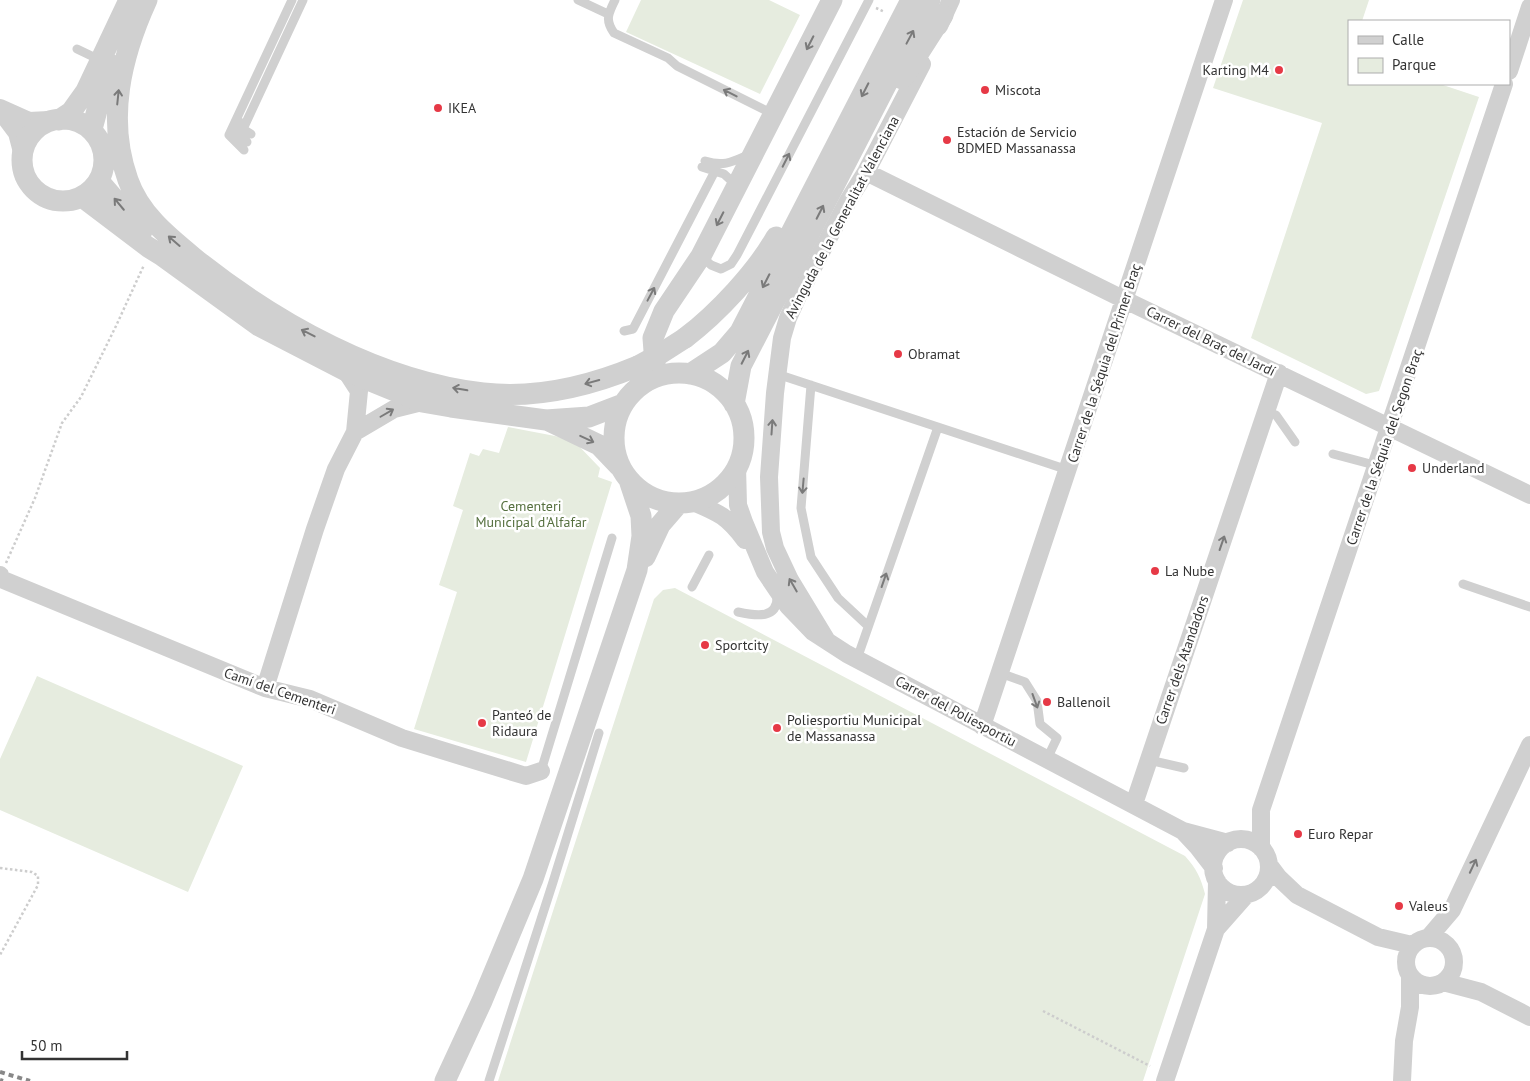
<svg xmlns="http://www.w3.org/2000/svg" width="1530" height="1081" viewBox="0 0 1530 1081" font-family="'PT Sans',sans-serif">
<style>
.green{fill:#e6ecdf}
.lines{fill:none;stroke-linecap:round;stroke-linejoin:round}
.path{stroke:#cdcdcd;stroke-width:2.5;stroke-dasharray:2.5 2.5;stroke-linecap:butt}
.service{stroke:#d0d0d0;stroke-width:9}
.minor{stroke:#d0d0d0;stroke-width:18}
.tertiary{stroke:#d0d0d0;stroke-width:21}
.rail{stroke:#888;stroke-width:4;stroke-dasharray:5 4;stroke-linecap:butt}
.tertiary-bridge{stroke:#d0d0d0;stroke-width:21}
.oneway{stroke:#7a7a7a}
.poi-dot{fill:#e63946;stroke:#fff;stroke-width:2}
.labels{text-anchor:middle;stroke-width:5;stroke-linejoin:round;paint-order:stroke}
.poi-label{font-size:14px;fill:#333;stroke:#fff;text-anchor:start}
.street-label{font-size:14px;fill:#333;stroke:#fff}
.park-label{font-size:14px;fill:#56703f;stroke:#fff}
</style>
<rect width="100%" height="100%" fill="#fff"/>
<path class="green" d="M641,0H769L800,15L760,94L626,32Z
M1243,0H1369L1362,21H1349V84H1440L1479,97L1379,391L1366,394L1251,338L1322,123L1213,88Z
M508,427L555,436L575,442L600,468L598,477L612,482L526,762L414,729L457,592L439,585L463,510L453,506L470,453L479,456L483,449L499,453Z
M675,588L1185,856C1196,868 1201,878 1205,894L1143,1081H498L654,599L663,590Z
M37,676L243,766L188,892L0,810V759Z"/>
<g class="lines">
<path class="path" d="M876,8L885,12
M6,563L35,498L62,423L81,397L116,326L144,265
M0,868L32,872L38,876V885L0,955
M1043,1011L1150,1066"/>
<path class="service" d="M578,0L608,14
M615,0C608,14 605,20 614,33L668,58L677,66L773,114
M77,49L100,60
M240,122L236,131L247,142
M251,134L243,129L303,0
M244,150L229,135L292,0
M705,161C724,167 732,162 750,154
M702,167L724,174L736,185
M701,256L711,265L721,269L731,264L737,255L869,0
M624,331L633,329L715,171
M777,374L1068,470
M811,385L801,508L811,557L838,598L868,626
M1266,412L1276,415L1295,442
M1333,454L1378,466
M1463,584L1530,607
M692,587L709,555
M738,612C756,616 779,620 777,594
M857,659L938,427
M1000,673L1025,682L1037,701L1040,724L1057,738L1047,759
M1149,760L1184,768
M541,771L612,538
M489,1081L553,882L599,733"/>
<path class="minor" d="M939,26L951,0
M1509,71L1530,7
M0,108L29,121L49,120
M0,110L17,133L22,152
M866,172L1125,300L1530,495
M355,432L394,409L422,402
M737,466L738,505L744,522L765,572L788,606L813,632L847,654L1183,831L1197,846L1214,868
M693,502C719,513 727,516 745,540
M0,575L1,579L265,688L310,699L402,738L526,776L541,771
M827,641L790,580L775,548L771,532L769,477L775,393L782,338L788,318L798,296L848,201L866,172L922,64
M265,688L315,529L336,469L355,432L359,391L346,371
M982,726L1224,0
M1134,804L1279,373
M1183,831L1228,843
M1213 867a28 28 0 1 1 56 0a28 28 0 1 1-56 0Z
M1261,848V810L1504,84
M1269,865L1278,877L1297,895L1378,937L1412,945
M1216,929L1246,895
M1429,937L1452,910L1530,745
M1406 962a24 24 0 1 1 48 0a24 24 0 1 1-48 0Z
M1443,982L1481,992L1530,1017
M1165,1081L1216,929L1217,881
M1402,1081L1404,1041L1410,1007V975"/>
<path class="tertiary" d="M147,0C121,57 106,119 128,180C140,215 170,238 198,261C278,324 380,381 483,393C535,399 590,386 638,366
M902,79L943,15
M22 160a41 41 0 1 1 82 0a41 41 0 1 1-82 0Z
M59,120L71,112L86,91L129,0
M92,129L105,80L112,65
M99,181L142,231
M82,197L148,247L161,255L259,326L346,371L422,402L451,407L546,420L589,417L623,404
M685,338C717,314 757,271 776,237
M614 438a65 65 0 1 1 130 0a65 65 0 1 1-130 0Z
M690,374L722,353L740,332L911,0
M656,377L653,338L664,311L701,256L832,0
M734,404L741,366L930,0
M549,421L599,445L619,466
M645,557L660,525L679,503
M445,1081L482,1001L533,879L637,570L642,536L641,516L630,483"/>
<path class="rail" d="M0,1072L30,1081
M0,1080L3,1081"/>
<path class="tertiary-bridge" d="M638,366L660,354L685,338"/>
</g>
<defs><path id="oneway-shaft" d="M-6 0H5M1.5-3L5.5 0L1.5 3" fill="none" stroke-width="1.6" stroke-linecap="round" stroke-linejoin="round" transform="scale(1.25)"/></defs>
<g class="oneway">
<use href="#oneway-shaft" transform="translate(910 37) rotate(-62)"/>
<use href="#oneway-shaft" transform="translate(810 43) rotate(117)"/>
<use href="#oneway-shaft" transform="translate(865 90) rotate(117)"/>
<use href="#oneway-shaft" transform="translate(730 93) rotate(-153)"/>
<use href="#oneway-shaft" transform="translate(118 97) rotate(-84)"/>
<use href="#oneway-shaft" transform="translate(786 160) rotate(-63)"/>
<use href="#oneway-shaft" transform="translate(119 204) rotate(-130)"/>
<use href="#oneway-shaft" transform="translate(820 212) rotate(-63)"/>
<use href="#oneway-shaft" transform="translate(720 219) rotate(117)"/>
<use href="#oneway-shaft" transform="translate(174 241) rotate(-139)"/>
<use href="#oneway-shaft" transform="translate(766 281) rotate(117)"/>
<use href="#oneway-shaft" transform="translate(651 294) rotate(-62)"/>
<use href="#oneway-shaft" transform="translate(308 333) rotate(-153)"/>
<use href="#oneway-shaft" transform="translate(745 357) rotate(-63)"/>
<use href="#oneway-shaft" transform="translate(592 382) rotate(165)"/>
<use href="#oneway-shaft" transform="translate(460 389) rotate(-170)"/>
<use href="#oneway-shaft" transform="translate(387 413) rotate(-30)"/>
<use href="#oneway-shaft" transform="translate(772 427) rotate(-86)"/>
<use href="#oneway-shaft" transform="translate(587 439) rotate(25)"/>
<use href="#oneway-shaft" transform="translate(803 486) rotate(95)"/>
<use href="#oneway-shaft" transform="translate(1222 543) rotate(-71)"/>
<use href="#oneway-shaft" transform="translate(884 580) rotate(-71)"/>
<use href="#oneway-shaft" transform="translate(793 585) rotate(-120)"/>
<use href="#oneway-shaft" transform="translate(1035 701) rotate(70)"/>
<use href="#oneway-shaft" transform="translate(1473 866) rotate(-65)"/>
</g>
<g class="poi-dot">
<circle cx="1279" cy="70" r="5"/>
<circle cx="985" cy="90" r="5"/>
<circle cx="438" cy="108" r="5"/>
<circle cx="947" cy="140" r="5"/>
<circle cx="898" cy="354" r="5"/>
<circle cx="1412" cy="468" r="5"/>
<circle cx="1155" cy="571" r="5"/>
<circle cx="705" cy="645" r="5"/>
<circle cx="1047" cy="702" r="5"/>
<circle cx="482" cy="723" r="5"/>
<circle cx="777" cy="728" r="5"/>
<circle cx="1298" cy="834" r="5"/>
<circle cx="1399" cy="906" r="5"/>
</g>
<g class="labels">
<g class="poi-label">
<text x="1269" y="75" text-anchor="end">Karting M4</text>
<text x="995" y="95">Miscota</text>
<text x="448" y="113">IKEA</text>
<text x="957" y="137">Estación de Servicio<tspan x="957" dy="16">BDMED Massanassa</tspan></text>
<text x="908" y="359">Obramat</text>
<text x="1422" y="473">Underland</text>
<text x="1165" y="576">La Nube</text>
<text x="715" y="650">Sportcity</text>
<text x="1057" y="707">Ballenoil</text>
<text x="492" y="720">Panteó de<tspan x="492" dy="16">Ridaura</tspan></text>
<text x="787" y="725">Poliesportiu Municipal<tspan x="787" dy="16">de Massanassa</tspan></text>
<text x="1308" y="839">Euro Repar</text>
<text x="1409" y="911">Valeus</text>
</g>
<g class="street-label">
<text transform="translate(842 217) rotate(-62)" y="5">Avinguda de la Generalitat Valenciana</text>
<text transform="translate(1211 341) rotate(26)" y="5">Carrer del Braç del Jardí</text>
<text transform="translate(1104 363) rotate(-72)" y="5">Carrer de la Séquia del Primer Braç</text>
<text transform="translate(1384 447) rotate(-71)" y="5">Carrer de la Séquia del Segon Braç</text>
<text transform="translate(1182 660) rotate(-71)" y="5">Carrer dels Atandadors</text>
<text transform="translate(280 691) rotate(19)" y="5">Camí del Cementeri</text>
<text transform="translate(956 711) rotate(28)" y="5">Carrer del Poliesportiu</text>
</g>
<g class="park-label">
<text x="531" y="511">Cementeri<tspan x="531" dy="16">Municipal d'Alfafar</tspan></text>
</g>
</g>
<rect x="1348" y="20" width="162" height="65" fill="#ffffff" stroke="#adadad"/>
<rect x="1358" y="36" width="25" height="8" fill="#d0d0d0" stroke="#adadad"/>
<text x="1392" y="45" font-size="15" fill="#333333">Calle</text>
<rect x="1358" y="58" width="25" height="15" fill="#e6ecdf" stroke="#adadad"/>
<text x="1392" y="70" font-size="15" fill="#333333">Parque</text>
<path d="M22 1051v8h105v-8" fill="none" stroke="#333333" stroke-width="2.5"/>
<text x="30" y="1051" font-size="15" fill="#333333" stroke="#ffffff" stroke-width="4" paint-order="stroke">50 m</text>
</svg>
